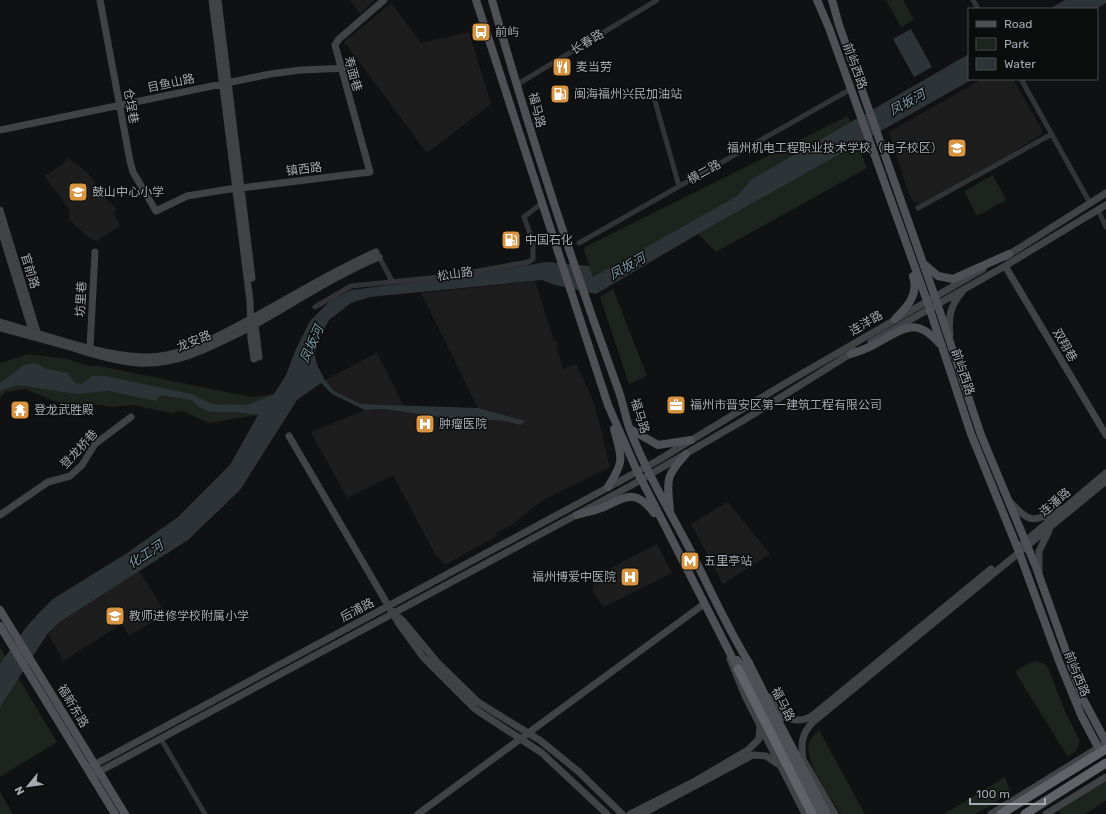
<svg xmlns="http://www.w3.org/2000/svg" width="1106" height="814" viewBox="0 0 1106 814" font-family="Rubik,'Noto Sans SC',sans-serif">
<style>
.built{fill:#1d1d1e}
.green{fill:#1d241d}
.water{fill:#2c3438}
.lines{fill:none;stroke-linecap:round;stroke-linejoin:round}
.street{stroke:#323336;stroke-width:5}
.secondary{stroke:#404246;stroke-width:7}
.primary{stroke:#4e5055;stroke-width:8}
.highway{stroke:#5f6266;stroke-width:9}
.primary-bridge{stroke:#4e5055;stroke-width:8}
.labels{text-anchor:middle;stroke-width:3;stroke-linejoin:round;paint-order:stroke}
.poi-label{font-size:12px;fill:#a3a9b1;stroke:#0b0c0c;text-anchor:start}
.street-label{font-size:12px;fill:#a3a9b1;stroke:#0b0c0c}
.water-label{font-size:13px;font-style:italic;fill:#7e99a8;stroke:#0b0c0c}
</style>
<rect width="100%" height="100%" fill="#101112"/>
<path class="built" d="M350,0H375L360,14Z
M391,3L421,43L469,32L491,104L427,153L344,42Z
M982,79H1013L1042,130L1041,135L1000,160L921,203L914,202L909,194L889,132Z
M68,158L88,173L107,200L117,209L113,212L120,226L97,241L91,239L69,220L70,210L44,176L62,165Z
M535,281L554,341L556,340L558,345L556,346L563,369L576,364L589,391L596,410L610,467L543,500L513,524L496,533L497,536L445,565L435,554L393,475L347,498L311,432L365,410L382,409L478,422L491,419H501L521,425L524,421L478,408L421,293Z
M377,353L403,405L361,404L334,391L325,380Z
M728,502L770,554L723,584L691,524Z
M657,544L672,573L604,607L592,592L594,582L603,572Z
M139,571L166,614L129,636L122,624L63,661L48,633L65,618Z"/>
<path class="green" d="M886,0H903L914,20L901,27Z
M848,116L851,123L752,179L737,196L593,277L584,250L585,247Z
M858,144L867,168L716,252L698,234Z
M993,175L1006,200L977,216L964,191Z
M613,289L647,376L629,384L600,297Z
M28,354L67,359L90,366H99L251,397L274,394L258,415L209,423L183,411L171,413L133,405L112,407L92,404L73,405L57,402L25,389L5,392L0,398V363Z
M0,647L57,742L0,777Z
M1036,661L1045,664L1049,670L1064,709L1080,741L1076,751L1068,757L1015,672L1027,664Z
M819,730L865,814H841C831,798 804,762 809,743C811,738 815,734 819,730Z
M1005,777L1011,793L976,814H944Z
M1104,781H1106V801L1085,814H1061L1057,809Z
M0,792L13,814H0Z"/>
<path class="water" d="M1065,0H1106V3L1096,9H1049Z
M911,29L932,67L914,77L893,39Z
M969,54V79H973L698,234L596,294L555,285L542,280L370,297L351,303L329,320L316,344L315,357L318,367L325,380L334,391L361,404L478,408L525,421L521,425C506,421 495,418 478,422L383,409L365,410L332,394L321,383L297,400L240,490L188,540L61,621L48,633L0,707V664L24,630L37,615L53,599L127,553L178,517L230,465L258,415L236,412H211L199,407L192,400L161,395L156,401L109,391L77,394L18,385L0,391V383L24,365L35,363L46,369L68,373L75,383L82,384L92,376H105L191,394L213,404L248,405L274,394L286,375L296,349L310,321L330,301L351,290L453,277L547,262L589,266L593,277L737,196L752,179Z"/>
<g class="lines">
<path class="street" d="M973,0L978,9
M1021,79L1090,203
M518,84L657,0
M653,94L679,186
M918,208L1052,134
M1098,210L1106,227
M579,243L851,89
M378,255L392,281
M315,307L351,286L450,276L528,262L533,259V242L524,217L542,203
M161,739L205,814"/>
<path class="secondary" d="M100,0L130,161L133,172L156,211L187,196L236,188
M212,0L250,301L251,339L254,359
M218,0L252,278
M0,130L270,74L301,70L349,68
M241,188L370,172L335,45L339,39L384,0
M0,210L38,335
M0,227L33,334
M1005,257L1106,193
M1005,266L1106,435
M0,322C43,334 100,356 144,357C177,358 209,341 237,326C284,302 328,273 376,252
M255,324L259,357
M0,328C23,334 47,341 70,347C92,354 114,361 138,363C177,365 207,349 241,332C287,308 331,277 379,257
M950,335C948,317 950,306 962,292
M871,342L1005,266L1106,205
M90,347L95,252
M289,436L399,624L423,657L475,709L542,753L607,814
M1009,501C1030,523 1032,523 1059,509
M0,515L48,482L70,476L82,465L95,444L131,417
M1022,544L1106,473
M1039,572V551L1049,531
M396,615L403,621L437,662L478,702L541,741L579,772L622,814
M730,659L745,696L805,814
M770,697L781,718
M779,714C790,720 800,723 812,716L991,569
M801,756L835,814
M803,760C801,744 801,734 813,722L1106,481
M90,767L657,461L784,384L983,269
M91,776L630,486L744,420L855,351
M418,814L704,604
M630,814L695,781L748,750L759,739L760,726
M642,814L753,755L766,756L778,764
M991,814L1106,743
M1046,814L1106,777"/>
<path class="primary" d="M476,0L608,405L637,471L738,669
M492,0C529,131 571,260 618,389C623,402 625,416 630,430C645,469 666,505 686,542C707,582 725,624 749,663
M817,0L829,28L927,301L971,434L1019,552L1059,661L1081,715L1098,747
M832,0L839,25L935,297L981,435L1036,567L1083,699L1106,742
M925,265L938,276L953,279L1009,254
M895,319C907,307 919,295 913,276
M851,354C859,351 869,348 877,343C904,329 915,316 939,343
M630,429L658,445L691,440
M608,487C625,460 622,459 614,429
M670,510C667,481 665,476 686,454
M577,515C585,512 596,511 604,507C626,497 636,488 654,513
M0,610L125,814
M0,626L115,814
M737,660L743,667L819,814
M772,709L827,814"/>
<path class="highway" d="M738,669L812,814
M1001,814L1106,749
M1025,814L1106,763"/>
<path class="primary-bridge" d="M749,663L772,709"/>
</g>
<defs>
<g id="bus-square" transform="scale(1)"><rect x="-9" y="-9" width="18" height="18" rx="4" fill="#d99441" stroke="#0b0c0c"/><path d="M-5-6H5V4H4V6H2V4H-2V6H-4V4H-5ZM-3.5-4V0h7V-4ZM-3.5 1.2v1.5H-2V1.2ZM2 1.2v1.5H3.5V1.2Z" fill="#fff"/></g>
<g id="restaurant-square" transform="scale(1)"><rect x="-9" y="-9" width="18" height="18" rx="4" fill="#d99441" stroke="#0b0c0c"/><path d="M-5-6h1v4h1v-4h1v4h1v-4h1v5L-1.5 .5V6h-2V.5L-5-1ZM5-6V6H3V1.5H1.5Q1.5-4 5-6Z" fill="#fff"/></g>
<g id="fuel-square" transform="scale(1)"><rect x="-9" y="-9" width="18" height="18" rx="4" fill="#d99441" stroke="#0b0c0c"/><path d="M-5.5-6h7V0h2V4h1.3V-2.5L3-4.5l.8-.8L6-3V5H2.5V1h-1V6h-7ZM-4.2-4.7v3.2H.2V-4.7Z" fill="#fff"/></g>
<g id="school-square" transform="scale(1)"><rect x="-9" y="-9" width="18" height="18" rx="4" fill="#d99441" stroke="#0b0c0c"/><path d="M0-5L7-2L0 1L-7-2ZM-4 1L0 2.5L4 1V4Q0 6-4 4Z" fill="#fff"/></g>
<g id="office-square" transform="scale(1)"><rect x="-9" y="-9" width="18" height="18" rx="4" fill="#d99441" stroke="#0b0c0c"/><path d="M-6-3h4V-5.5h4V-3h4V5H-6ZM-1-4.5V-3h2v-1.5ZM-6 0V1H6V0Z" fill="#fff"/></g>
<g id="temple-square" transform="scale(1)"><rect x="-9" y="-9" width="18" height="18" rx="4" fill="#d99441" stroke="#0b0c0c"/><path d="M0-6L5-2H3V0L6.5 2.5H4V6H1.5V3h-3V6H-4V2.5H-6.5L-3 0V-2H-5Z" fill="#fff"/></g>
<g id="hospital-square" transform="scale(1)"><rect x="-9" y="-9" width="18" height="18" rx="4" fill="#d99441" stroke="#0b0c0c"/><path d="M-5-5h3v3.5h4V-5h3V5h-3V1.5h-4V5h-3Z" fill="#fff"/></g>
<g id="metro-square" transform="scale(1)"><rect x="-9" y="-9" width="18" height="18" rx="4" fill="#d99441" stroke="#0b0c0c"/><path d="M-5.5 5V-5H-3L0 0L3-5H5.5V5H3V-.5L0 4L-3-.5V5Z" fill="#fff"/></g>
</defs>
<g fill-rule="evenodd">
<use href="#bus-square" x="481" y="32"/>
<use href="#restaurant-square" x="562" y="67"/>
<use href="#fuel-square" x="560" y="94"/>
<use href="#school-square" x="957" y="148"/>
<use href="#school-square" x="78" y="192"/>
<use href="#fuel-square" x="511" y="240"/>
<use href="#office-square" x="676" y="405"/>
<use href="#temple-square" x="20" y="410"/>
<use href="#hospital-square" x="425" y="424"/>
<use href="#metro-square" x="690" y="561"/>
<use href="#hospital-square" x="630" y="577"/>
<use href="#school-square" x="115" y="616"/>
</g>
<g class="labels">
<g class="poi-label">
<text x="495" y="36">前屿</text>
<text x="576" y="71">麦当劳</text>
<text x="574" y="98">闽海福州兴民加油站</text>
<text x="943" y="152" text-anchor="end">福州机电工程职业技术学校（电子校区）</text>
<text x="92" y="196">鼓山中心小学</text>
<text x="525" y="244">中国石化</text>
<text x="690" y="409">福州市晋安区第一建筑工程有限公司</text>
<text x="34" y="414">登龙武胜殿</text>
<text x="439" y="428">肿瘤医院</text>
<text x="704" y="565">五里亭站</text>
<text x="616" y="581" text-anchor="end">福州博爱中医院</text>
<text x="129" y="620">教师进修学校附属小学</text>
</g>
<g class="street-label">
<text transform="translate(587 42) rotate(-31)" y="4">长春路</text>
<text transform="translate(855 66) rotate(70)" y="4">前屿西路</text>
<text transform="translate(353 74) rotate(74)" y="4">寿面巷</text>
<text transform="translate(171 83) rotate(-12)" y="4">目鱼山路</text>
<text transform="translate(131 106) rotate(80)" y="4">仓埕巷</text>
<text transform="translate(537 110) rotate(76)" y="4">福马路</text>
<text transform="translate(304 169) rotate(-7)" y="4">镇西路</text>
<text transform="translate(704 172) rotate(-29)" y="4">横二路</text>
<text transform="translate(30 271) rotate(73)" y="4">官前路</text>
<text transform="translate(455 274) rotate(-8)" y="4">松山路</text>
<text transform="translate(81 299) rotate(-87)" y="4">坊里巷</text>
<text transform="translate(866 323) rotate(-30)" y="4">连洋路</text>
<text transform="translate(194 341) rotate(-21)" y="4">龙安路</text>
<text transform="translate(1065 345) rotate(60)" y="4">双翔巷</text>
<text transform="translate(963 372) rotate(71)" y="4">前屿西路</text>
<text transform="translate(640 416) rotate(72)" y="4">福马路</text>
<text transform="translate(79 449) rotate(-47)" y="4">登龙桥巷</text>
<text transform="translate(1055 502) rotate(-40)" y="4">连潘路</text>
<text transform="translate(357 610) rotate(-28)" y="4">后浦路</text>
<text transform="translate(1077 674) rotate(68)" y="4">前屿西路</text>
<text transform="translate(783 704) rotate(63)" y="4">福马路</text>
<text transform="translate(73 706) rotate(59)" y="4">福新东路</text>
</g>
<g class="water-label">
<text transform="translate(907 102) rotate(-29)" y="5">凤坂河</text>
<text transform="translate(627 266) rotate(-30)" y="5">凤坂河</text>
<text transform="translate(311 344) rotate(-66)" y="5">凤坂河</text>
<text transform="translate(145 554) rotate(-33)" y="5">化工河</text>
</g>
</g>
<rect x="968" y="8" width="130" height="72" fill="#0b0c0c" stroke="#484b4e"/>
<rect x="976" y="21" width="20" height="6" fill="#4e5055" stroke="#484b4e"/>
<text x="1004" y="28" font-size="12" fill="#a3a9b1">Road</text>
<rect x="976" y="38" width="20" height="12" fill="#1d241d" stroke="#484b4e"/>
<text x="1004" y="48" font-size="12" fill="#a3a9b1">Park</text>
<rect x="976" y="58" width="20" height="12" fill="#2c3438" stroke="#484b4e"/>
<text x="1004" y="68" font-size="12" fill="#a3a9b1">Water</text>
<g transform="translate(28 786) rotate(241)" stroke="#0b0c0c" stroke-width="3" paint-order="stroke">
<path d="M0-3L7 15L0 10L-7 15Z" fill="#a3a9b1"/>
<text y="-6" font-size="11" font-weight="bold" text-anchor="middle" fill="#a3a9b1">N</text>
</g>
<path d="M970 798v6h75v-6" fill="none" stroke="#a3a9b1" stroke-width="2"/>
<text x="976" y="798" font-size="12" fill="#a3a9b1" stroke="#0b0c0c" stroke-width="3" paint-order="stroke">100 m</text>
</svg>
